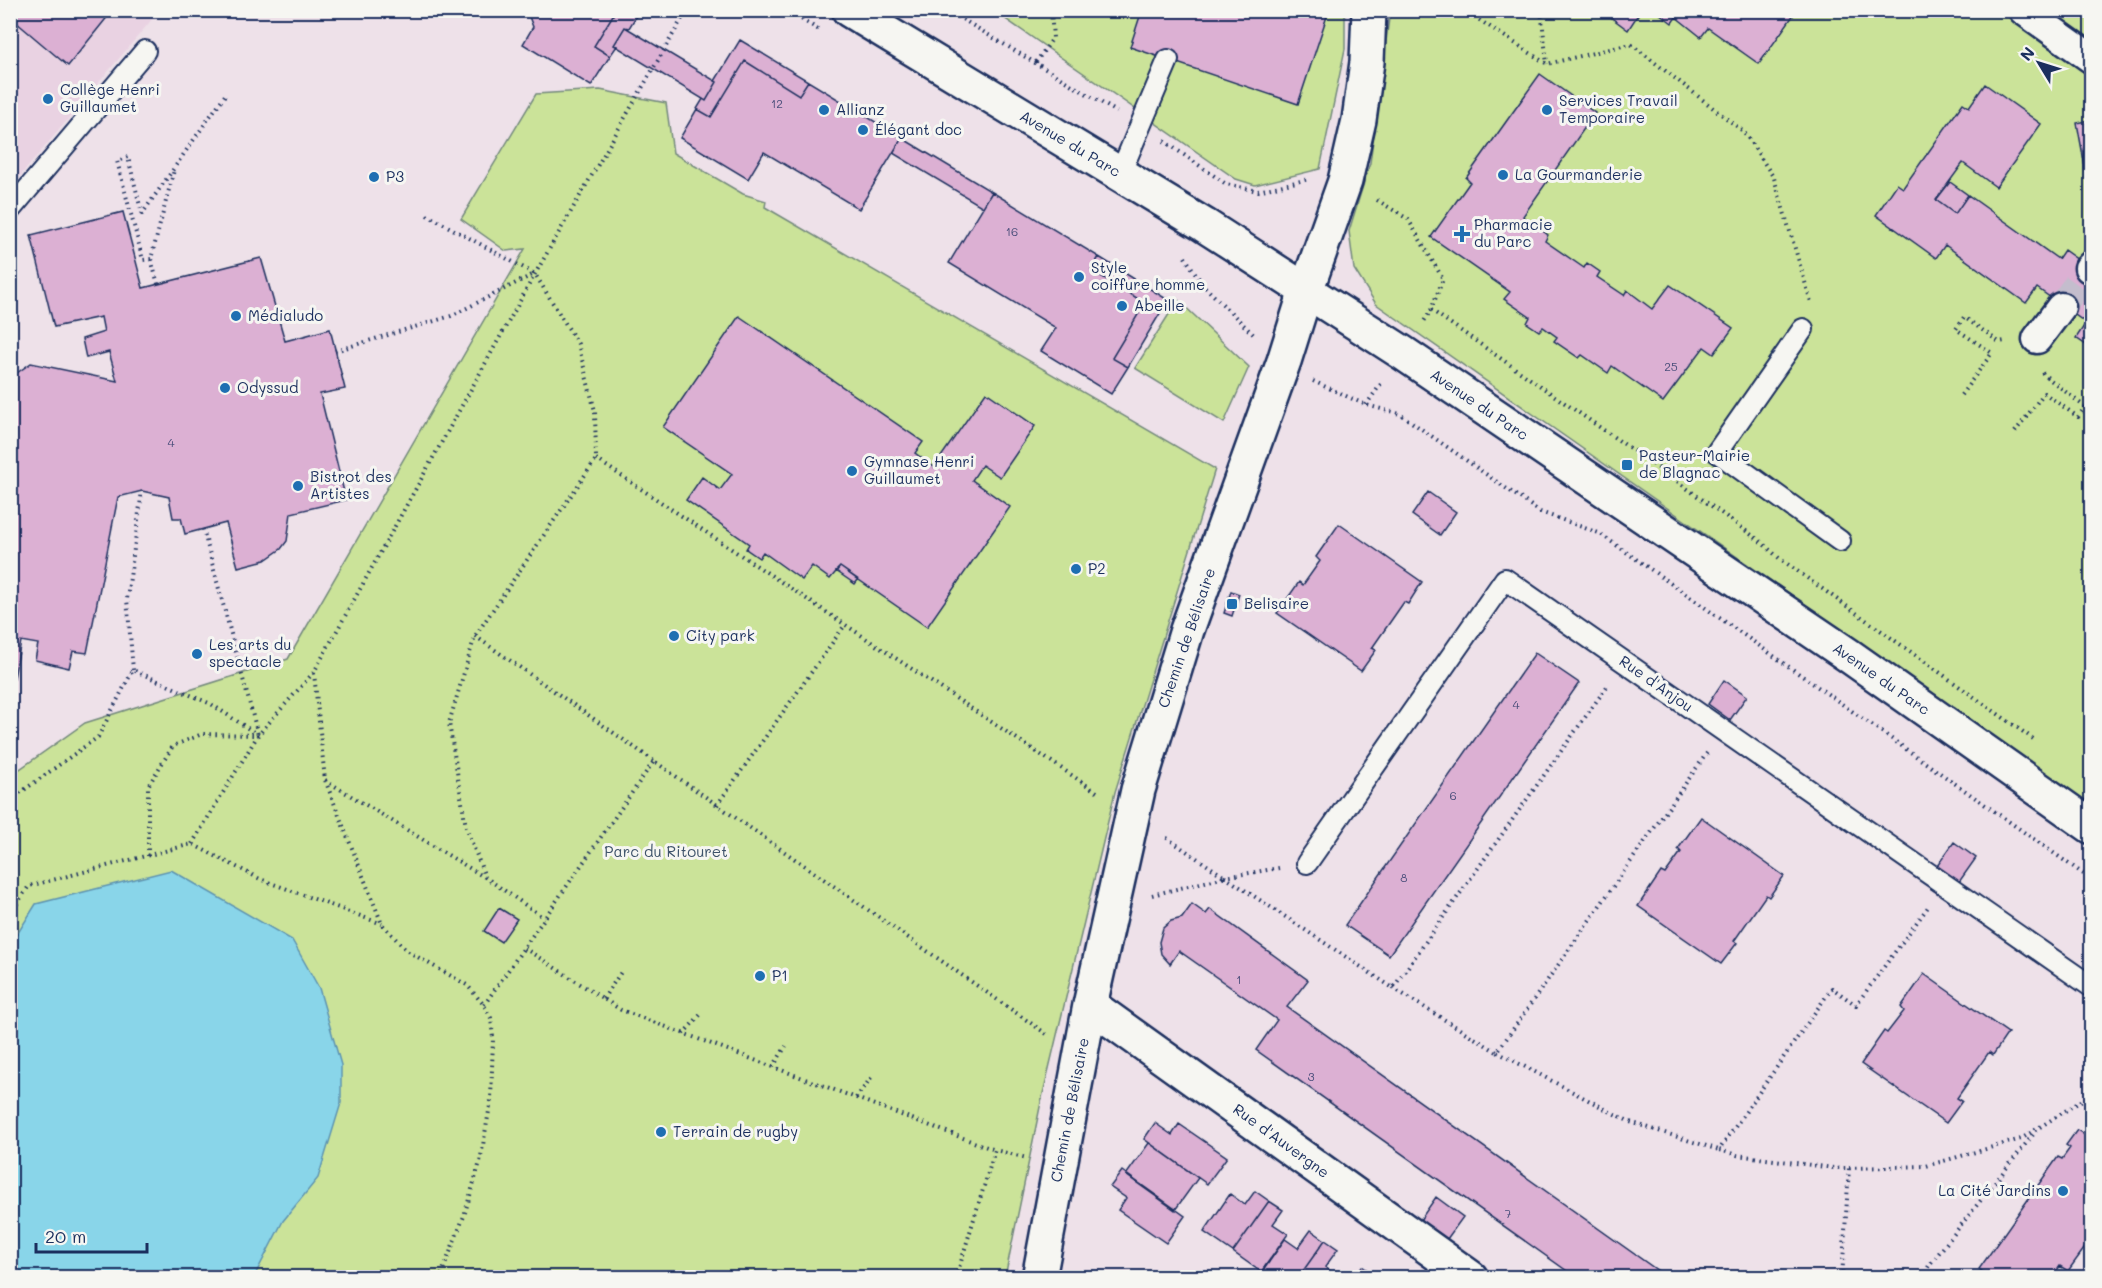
<svg xmlns="http://www.w3.org/2000/svg" width="2102" height="1288" viewBox="0 0 2102 1288" font-family="Mali,sans-serif">
<style>
.built{fill:#e9d2e2}
.green{fill:#cbe399;stroke:#73897c;stroke-width:1.5}
.water{fill:#89d5e9;stroke:#5d93b1;stroke-width:1.5}
.building{fill:#dcb0d3;stroke:#1b2f5e;stroke-width:1.5}
.lines{fill:none;stroke-linecap:round;stroke-linejoin:round}
.pedestrian-tunnel{stroke:#c4bdcd;stroke-width:28;stroke-dasharray:28 14;stroke-linecap:butt}
.service-casing{stroke:#1b2f5e;stroke-width:24}
.pedestrian-casing{stroke:#1b2f5e;stroke-width:33}
.minor-casing{stroke:#1b2f5e;stroke-width:38}
.tertiary-casing{stroke:#1b2f5e;stroke-width:38}
.path{stroke:#1b2f5e;stroke-width:4;stroke-dasharray:1.5 4.5;stroke-linecap:butt}
.service{stroke:#f6f6f2;stroke-width:20}
.pedestrian{stroke:#f6f6f2;stroke-width:28}
.minor{stroke:#f6f6f2;stroke-width:33}
.tertiary{stroke:#f6f6f2;stroke-width:33}
.poi-dot{fill:#1f6fb2;stroke:#f6f6f2;stroke-width:2}
.labels{text-anchor:middle;stroke-width:6;stroke-linejoin:round;paint-order:stroke}
.number-label{font-size:12px;fill:#4b4f7b}
.poi-label{font-size:15px;fill:#1b2f5e;stroke:#f6f6f2;text-anchor:start}
.street-label{font-size:15px;fill:#1b2f5e;stroke:#f6f6f2}
.park-label{font-size:15px;fill:#3e536a;stroke:#f6f6f2}
</style>
<rect width="100%" height="100%" fill="#eee1e9"/>
<filter id="ink" filterUnits="userSpaceOnUse"><feTurbulence type="fractalNoise" baseFrequency=".0167" numOctaves="2"/><feDisplacementMap in="SourceGraphic" scale="12" xChannelSelector="R" yChannelSelector="G"/><feConvolveMatrix kernelMatrix="1 2 1 2 8 2 1 2 1" color-interpolation-filters="sRGB"/></filter>
<g filter="url(#ink)">
<path class="built" d="M11,11H159L11,187Z"/>
<path class="green" d="M994,11H1345V49L1320,169L1255,185L1236,179Z
M1390,11H2091V805L1376,304L1354,269L1349,231L1370,163Z
M600,90L666,103L673,153L743,194L766,201L765,207L1215,469L1115,792L1041,1102L1005,1277H11L10,776L85,723L288,659L525,249L506,251L461,219L536,94Z
M1178,300L1249,367L1224,423L1135,368Z"/>
<path class="water" d="M171,870L292,940L319,988L341,1065V1103L318,1178L283,1221L254,1277H11V944L36,904Z"/>
<path class="building" d="M10,10H113L68,66L10,17Z
M523,10H616L594,46L610,56L591,86L523,44L533,27L528,14Z
M616,10H640L629,28L625,27L614,45L617,46L610,56L594,46Z
M1142,10H1329L1298,104L1130,47Z
M1601,10H1641L1628,30Z
M1655,10H1797L1759,64L1708,28L1701,37L1676,17L1672,23Z
M625,27L717,82L706,101L614,45Z
M740,40L808,81L799,95L745,61L711,117L697,109L703,99L706,101L717,82L715,81Z
M745,61L799,95L808,81L902,138L859,209L764,152L748,179L680,138L697,109L711,117Z
M1540,74L1595,113L1523,216L1548,235L1545,241L1584,268L1587,263L1600,272L1597,277L1624,295L1627,290L1652,309L1670,285L1733,328L1714,354L1704,347L1663,402L1612,366L1608,373L1582,355L1579,358L1554,341L1557,337L1543,327L1539,331L1527,323L1530,317L1504,299L1510,292L1431,237L1470,182L1466,178Z
M1985,84L2041,124L1996,187L1963,163L1936,200L1955,214L1968,195L2058,259L2064,250L2092,270V349L2076,338L2086,323L2037,288L2026,303L1945,245L1936,258L1876,215L1897,184L1903,188L1963,103L1969,107Z
M2092,120V172H2086L2077,123Z
M902,138L992,192L983,207L893,153Z
M1950,182L1968,195L1955,214L1936,200Z
M992,192L1099,257L1091,270L1145,303L1112,358L1128,367L1111,394L1041,351L1056,328L949,263Z
M123,212L143,288L261,258L285,341L330,329L345,389L320,394L346,500L291,513L287,541L281,549L265,560L238,567L226,523L185,534L181,518H173L169,497L142,491L118,497L87,653L73,651L69,668L35,660L38,644L21,641L14,678L10,680V378L31,363L117,381L109,352L86,358L82,339L104,332L101,317L54,327L31,235Z
M1099,257L1168,300L1128,367L1112,358L1145,303L1091,270Z
M739,316L923,442L915,453L934,467L986,392L1035,426L1000,477L982,465L972,480L1010,507L927,627L840,567L830,579L812,566L802,580L763,552L759,558L746,549L749,544L686,500L702,477L720,490L732,474L663,427Z
M1428,492L1456,512L1440,535L1412,515Z
M1339,524L1422,582L1408,604L1404,602L1372,648L1376,650L1361,671L1277,613L1299,582L1303,585L1320,561L1316,557Z
M840,567L858,580L855,584L836,571Z
M1231,591L1239,594L1232,616L1224,613Z
M1535,653L1579,683L1389,955L1345,925Z
M1724,680L1747,696L1730,720L1708,704Z
M1701,817L1784,876L1769,897L1766,895L1734,941L1737,943L1721,964L1638,906L1661,872L1665,874L1681,852L1678,849Z
M1954,842L1976,858L1959,882L1937,866Z
M1192,904L1206,914L1210,909L1308,980L1287,1007L1668,1278H1577L1256,1050L1277,1020L1179,951L1170,964L1161,954L1159,942L1163,928L1171,921L1182,918Z
M499,908L517,919L501,942L484,931Z
M1924,974L2008,1033L1993,1055L1989,1052L1957,1098L1962,1101L1946,1123L1861,1064L1884,1031L1887,1033L1904,1011L1901,1007Z
M1155,1123L1172,1135L1179,1124L1227,1157L1207,1184L1144,1139Z
M2077,1130L2092,1140V1238L2068,1271L2060,1266L2052,1278H1979L1983,1272L1979,1269L2058,1157L2062,1159L2070,1148L2066,1145Z
M1149,1143L1198,1178L1175,1210L1126,1175Z
M1122,1171L1185,1216L1166,1243L1118,1210L1126,1198L1110,1187Z
M1255,1191L1269,1201L1233,1252L1204,1232L1230,1194L1245,1205Z
M1436,1197L1463,1217L1447,1239L1420,1220Z
M1269,1201L1283,1210L1273,1224L1288,1234L1261,1272L1233,1252Z
M1311,1230L1325,1240L1298,1278H1258L1285,1239L1298,1248Z
M1325,1240L1338,1249L1325,1267L1337,1276L1336,1278H1298Z
M1362,1266L1376,1276L1375,1278H1354Z"/>
<g class="lines">
<path class="pedestrian-tunnel" d="M2061,307L2089,268"/>
<g class="service-casing">
<path id="service" d="M1120,174L1168,60
M10,210L145,51
M1803,329L1717,452L1840,541
M1307,863L1505,579L2092,987"/>
</g>
<g class="pedestrian-casing">
<path id="pedestrian" d="M2023,10L2092,59
M2089,268L2092,265
M2037,339L2061,307"/>
</g>
<g class="minor-casing">
<path id="minor" d="M1090,1005L1471,1278
M1039,1278L1090,1005L1138,790L1187,630L1284,361L1306,291L1345,181L1359,120L1367,62L1369,10"/>
</g>
<g class="tertiary-casing">
<path id="tertiary" d="M849,10L1204,225L1403,353L1848,655L2092,827"/>
</g>
<path class="path" d="M786,10L819,30
M947,10L1117,112
M1464,10L1547,64L1631,44L1744,132L1774,178L1811,302
M1541,10L1547,64
M1036,62L1053,38L1051,10
M1164,141L1226,184L1258,191L1309,179
M1377,200L1408,219L1443,279L1431,310L1423,323
M427,215L535,274L578,344L595,411L596,459L475,636L449,723L466,827L485,877L544,918
M1185,257L1203,285L1255,336
M151,259L143,260L117,161L128,157L142,214L225,95
M158,284L151,259L174,170
M1431,310L1667,474L1760,541L1779,558L2036,741
M335,351L451,316L534,274
M1313,381L1366,405L1400,414L1540,512L1599,533L2092,880
M1961,395L1992,353L1956,329L1964,317L1999,342L2005,341
M1366,405L1383,381
M2015,432L2044,393L2078,417L2085,407L2043,374L2042,372
M596,459L1100,794
M203,529L258,735
M475,636L654,761
M133,670L127,599L142,491
M314,673L325,780L382,924L407,951L467,985L484,1005L491,1018L493,1038L491,1100L480,1162L464,1216L440,1278
M2090,683L2092,681
M1707,753L1497,1052L1630,1122L1719,1150
M325,780L484,877
M10,800L98,737L133,670L211,704L258,735
M717,805L845,625
M192,844L258,735L314,672L535,274L687,10
M148,856V786L173,746L202,734L257,735
M1279,868L1225,877L1393,988L1608,685
M1152,895L1225,877L1164,836
M10,914L29,886L192,844L260,879L382,924
M524,948L621,1010L995,1150
M1393,988L1497,1052
M603,999L621,972
M484,1005L654,761L1048,1035
M683,1034L702,1013
M773,1067L786,1046
M856,1098L873,1075
M1849,1168L1926,1166L2021,1139L2092,1094
M956,1278L995,1150L1027,1158
M1842,1278L1849,1168H1833L1737,1155L1719,1150L1832,988L1856,1005L1928,907
M1922,1278L1930,1264L2036,1131"/>
<use href="#service" class="service"/>
<use href="#pedestrian" class="pedestrian"/>
<use href="#minor" class="minor"/>
<use href="#tertiary" class="tertiary"/>
</g>
</g>
<g class="poi-dot">
<circle cx="48" cy="99" r="6"/>
<circle cx="824" cy="110" r="6"/>
<circle cx="1547" cy="110" r="6"/>
<circle cx="863" cy="130" r="6"/>
<circle cx="1503" cy="175" r="6"/>
<circle cx="374" cy="177" r="6"/>
<path d="M1459 225h6v6h6v6h-6v6h-6v-6h-6v-6h6z"/>
<circle cx="1079" cy="277" r="6"/>
<circle cx="1122" cy="306" r="6"/>
<circle cx="236" cy="316" r="6"/>
<circle cx="225" cy="388" r="6"/>
<rect x="1621" y="459" width="12" height="12" rx="3"/>
<circle cx="852" cy="471" r="6"/>
<circle cx="298" cy="486" r="6"/>
<circle cx="1076" cy="569" r="6"/>
<rect x="1226" y="598" width="12" height="12" rx="3"/>
<circle cx="674" cy="636" r="6"/>
<circle cx="197" cy="654" r="6"/>
<circle cx="760" cy="976" r="6"/>
<circle cx="661" cy="1132" r="6"/>
<circle cx="2063" cy="1191" r="6"/>
</g>
<g class="labels">
<g class="number-label">
<text x="777" y="108">12</text>
<text x="1012" y="236">16</text>
<text x="1671" y="371">25</text>
<text x="171" y="447">4</text>
<text x="1516" y="709">4</text>
<text x="1453" y="800">6</text>
<text x="1404" y="882">8</text>
<text x="1239" y="984">1</text>
<text x="1311" y="1081">3</text>
<text x="1508" y="1218">7</text>
</g>
<g class="poi-label">
<text x="60" y="95">Collège Henri<tspan x="60" dy="17">Guillaumet</tspan></text>
<text x="1559" y="106">Services Travail<tspan x="1559" dy="17">Temporaire</tspan></text>
<text x="836" y="115">Allianz</text>
<text x="875" y="135">Élégant doc</text>
<text x="1515" y="180">La Gourmanderie</text>
<text x="386" y="182">P3</text>
<text x="1474" y="230">Pharmacie<tspan x="1474" dy="17">du Parc</tspan></text>
<text x="1091" y="273">Style<tspan x="1091" dy="17">coiffure homme</tspan></text>
<text x="1134" y="311">Abeille</text>
<text x="248" y="321">Médialudo</text>
<text x="237" y="393">Odyssud</text>
<text x="1639" y="461">Pasteur-Mairie<tspan x="1639" dy="17">de Blagnac</tspan></text>
<text x="864" y="467">Gymnase Henri<tspan x="864" dy="17">Guillaumet</tspan></text>
<text x="310" y="482">Bistrot des<tspan x="310" dy="17">Artistes</tspan></text>
<text x="1088" y="574">P2</text>
<text x="1244" y="609">Belisaire</text>
<text x="686" y="641">City park</text>
<text x="209" y="650">Les arts du<tspan x="209" dy="17">spectacle</tspan></text>
<text x="772" y="981">P1</text>
<text x="673" y="1137">Terrain de rugby</text>
<text x="2051" y="1196" text-anchor="end">La Cité Jardins</text>
</g>
<g class="street-label">
<text transform="translate(1070 144) rotate(31)" y="5">Avenue du Parc</text>
<text transform="translate(1479 405) rotate(34)" y="5">Avenue du Parc</text>
<text transform="translate(1187 638) rotate(-71)" y="5">Chemin de Bélisaire</text>
<text transform="translate(1881 679) rotate(35)" y="5">Avenue du Parc</text>
<text transform="translate(1656 684) rotate(35)" y="5">Rue d'Anjou</text>
<text transform="translate(1070 1110) rotate(-79)" y="5">Chemin de Bélisaire</text>
<text transform="translate(1281 1141) rotate(36)" y="5">Rue d'Auvergne</text>
</g>
<g class="park-label">
<text x="666" y="857">Parc du Ritouret</text>
</g>
</g>
<rect width="2102" height="1288" fill="none" stroke="#f6f6f2" stroke-width="36"/>
<rect x="18" y="18" width="2066" height="1252" fill="none" stroke="#1b2f5e" stroke-width="2" filter="url(#ink)"/>
<g transform="translate(2039 63) rotate(308)" stroke="#f6f6f2" stroke-width="4.5" paint-order="stroke">
<path d="M0-4.5L10 22L0 15L-10 22Z" fill="#1b2f5e"/>
<text y="-9" font-size="16" font-weight="bold" text-anchor="middle" fill="#1b2f5e">N</text>
</g>
<path d="M36 1243v9h111v-9" fill="none" stroke="#1b2f5e" stroke-width="3"/>
<text x="45" y="1243" font-size="18" fill="#1b2f5e" stroke="#f6f6f2" stroke-width="4.5" paint-order="stroke">20 m</text>
</svg>
